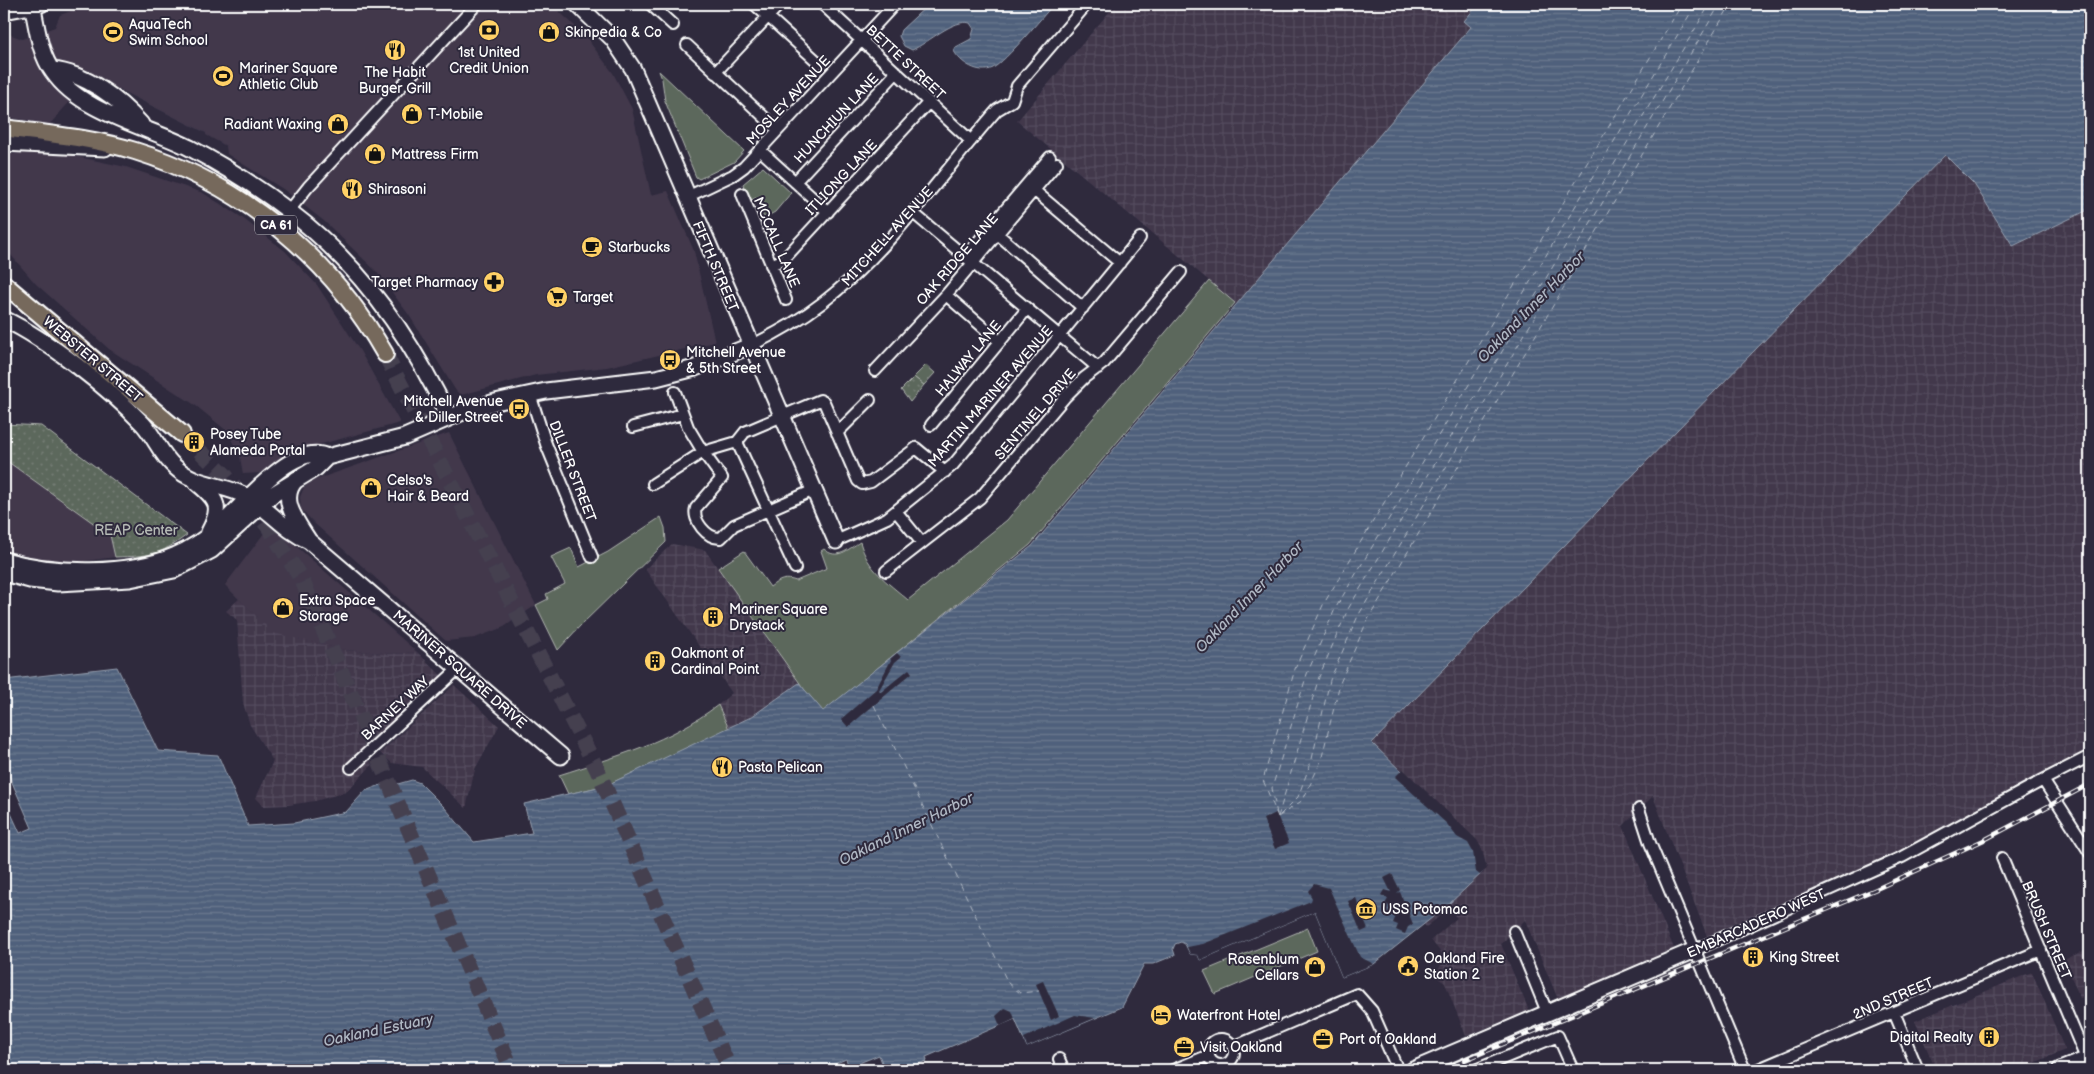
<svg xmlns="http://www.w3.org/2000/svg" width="2094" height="1074" viewBox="0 0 2094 1074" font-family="'Balsamiq Sans',sans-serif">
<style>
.built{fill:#42384c}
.industrial{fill:url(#industrial-grid)}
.grass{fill:url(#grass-dots);stroke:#aeb3ae}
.park{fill:#5c675c;stroke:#aeb3ae}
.water{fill:url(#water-rules);stroke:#96a0b0}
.pier{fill:#2f2a3d}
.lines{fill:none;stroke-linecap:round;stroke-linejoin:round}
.ferry{stroke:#b0b8c4;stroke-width:1;stroke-dasharray:6 5;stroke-linecap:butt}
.primary-tunnel{stroke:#443f50;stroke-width:16;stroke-dasharray:16 8;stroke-linecap:butt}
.street-casing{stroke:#fff;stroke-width:14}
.secondary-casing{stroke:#fff;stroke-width:19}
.primary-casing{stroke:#fff;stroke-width:20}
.street{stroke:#2f2a3d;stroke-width:10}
.secondary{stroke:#2f2a3d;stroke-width:15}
.primary{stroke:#76695c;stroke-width:16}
.rail-casing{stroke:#fff;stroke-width:4.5}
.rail{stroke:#2f2a3d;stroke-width:2.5;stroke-dasharray:8;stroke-linecap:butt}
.labels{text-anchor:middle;stroke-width:4;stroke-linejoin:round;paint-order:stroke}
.shield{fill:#2f2a3d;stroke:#c1bfc5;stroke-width:1}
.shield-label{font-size:12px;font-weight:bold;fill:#fff}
.poi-label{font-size:14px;fill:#fff;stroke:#2f2a3d;text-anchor:start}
.street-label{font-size:14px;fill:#fff;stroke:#2f2a3d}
.park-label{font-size:14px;fill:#b6bbb6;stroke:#2f2a3d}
.water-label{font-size:15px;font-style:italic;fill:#b0b8c4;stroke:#2f2a3d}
</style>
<defs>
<pattern id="industrial-grid" width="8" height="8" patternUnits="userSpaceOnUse" patternTransform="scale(1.25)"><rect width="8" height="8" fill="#42384c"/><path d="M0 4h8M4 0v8" fill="none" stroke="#554c5e"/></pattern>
<pattern id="grass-dots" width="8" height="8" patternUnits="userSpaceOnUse" patternTransform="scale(1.25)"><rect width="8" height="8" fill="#5c675c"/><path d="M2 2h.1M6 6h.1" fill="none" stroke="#747e74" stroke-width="1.8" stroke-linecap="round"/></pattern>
<pattern id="water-rules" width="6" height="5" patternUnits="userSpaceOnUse" patternTransform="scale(1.25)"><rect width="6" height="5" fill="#50617b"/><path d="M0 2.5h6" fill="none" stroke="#6a798f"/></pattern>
</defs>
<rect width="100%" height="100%" fill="#2f2a3d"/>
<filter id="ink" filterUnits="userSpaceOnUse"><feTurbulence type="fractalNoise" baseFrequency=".02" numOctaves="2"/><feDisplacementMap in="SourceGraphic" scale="10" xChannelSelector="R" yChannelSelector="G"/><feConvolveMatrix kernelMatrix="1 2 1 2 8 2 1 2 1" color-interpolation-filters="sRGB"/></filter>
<g filter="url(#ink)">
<path class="built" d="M91,4H551L590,40L591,44L613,73L632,109L651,195L668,191L694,251L715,342L607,367L536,375L461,395L456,391L409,315L376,271L324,221L283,189L227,154L226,146L206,135V133L106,83L94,74L50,124L4,117V32L22,39L55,27L60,15Z
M50,151L126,167L203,193L241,217L285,251L317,285L360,351L400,423L314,446L281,459L260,473L243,474L240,457L227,431L195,405L109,349L36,284L4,247V154Z
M449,433L536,605L504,627L475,638L446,641L315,524L301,509L300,497L304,487L315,480Z
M4,459L110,535L115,557L71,563L27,557L4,552Z
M271,524L417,652L395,654L345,650L273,634L225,585Z"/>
<path class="industrial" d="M1116,4H1476V7L1465,21L1471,27L1237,304L1017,121Z
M1945,154L1974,184L2013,245L2090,209V751L1943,832L1861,872L1707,936L1653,796L1623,826L1675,951L1558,999L1525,920L1501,944L1529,1011L1466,1036L1445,983L1435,976L1445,958L1431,940L1457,918L1449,909L1426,927L1424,924L1484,872L1474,842L1372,743Z
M672,544L705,550L799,683L751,717L729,729L718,705L732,693L645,569Z
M239,599L273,633L345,650L395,654L417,652L443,677L365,749L372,765L346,792L315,801L288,805L264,806L256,798L273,761L250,725L243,703L237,620L226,611Z
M454,685L499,726L475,769L466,808L422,767L392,763L380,753Z
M2090,948V995L2080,998L2064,960Z
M2032,972L2065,1050L2017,1070H1936L1915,1021Z"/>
<path class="grass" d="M914,377L924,385L910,402L901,390Z
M4,424L41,426L187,535C159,556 149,556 115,557L110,535L4,459Z"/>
<path class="park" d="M659,71L744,151L734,162L699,179L696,177L665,101L662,79Z
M763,167L791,193L775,212L764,218L756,198L749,201L743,184Z
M1209,281L1235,303L1030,545L823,712L804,689L718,568L744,551L770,587C779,580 785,577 796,581L827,568L821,551L824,549C837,561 848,549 860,542C868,570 886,581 908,600L1007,520Z
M926,365L935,373L924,385L914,377Z
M661,517L665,528L666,542L580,626L558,650L536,605L548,599L546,594L565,584L551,557L571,548L579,567L608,552Z
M718,705L729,729L607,785L568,794L559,775C615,757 670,742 718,705Z
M1308,928L1317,951L1215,994L1204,971Z"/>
<path class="water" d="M929,4H1054C1042,17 1006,61 993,68C979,75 960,63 954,51L956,47L971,39L974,29L970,23C954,18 928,43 912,50L904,46L899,36L901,30Z
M1476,4H2090V209L2013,246L1974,184L1945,155L1372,743L1474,842L1484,871L1448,905L1374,964L1342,977L1315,911L1200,960L1198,955L1190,954L1185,944L1181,942L1175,944L1173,949L1175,955L1153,964H1144L1122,1007L1027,1047L1015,1019L926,1057L927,1061L899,1070H885L879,1055L849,1067L846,1059L832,1065L833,1070H4V798L20,833L32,828L4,764V680L117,667L158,751L218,755L248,826L294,823L346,812L365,791L381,785L387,787L412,780L420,783L445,808L474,842L532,833L524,804L607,785L751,717L799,683L823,711L1032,546L1471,27L1464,21L1476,7Z"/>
<path class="pier" d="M897,653L901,657L895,662L879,690L881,692L909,669L912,673L848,727L841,719L876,689L891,660L890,659Z
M1403,769L1477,840L1482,849L1487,869L1480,875L1476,872L1473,852L1468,843L1457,837L1447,824L1395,777Z
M1276,813L1289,843L1275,849L1263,819Z
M1392,874L1400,890L1397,893L1400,892L1413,924L1408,927L1405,934L1396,930L1398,925L1393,923L1396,916L1389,913L1392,907L1385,904L1388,899L1381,895L1384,890L1391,892L1384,878Z
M1314,884L1329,888L1360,957L1374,964L1342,977L1315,911L1200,960L1198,955L1190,954L1187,947L1203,944L1311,901L1312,898L1308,891Z
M1356,898L1368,929L1361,932L1348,901Z
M1043,981L1059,1016L1051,1020L1036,984Z
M1005,1008L1012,1011L1015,1019L1000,1026L996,1016Z
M1075,1015L1095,1018L1027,1047L1024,1038Z"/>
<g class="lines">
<path class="ferry" d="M874,705L1008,983L1020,993L1039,991
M1277,814L1272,788L1307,674L1335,609L1696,4
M1280,815L1298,797L1312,759L1330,680L1358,616L1720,4
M1278,817L1303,800L1321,761L1340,683L1367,621L1731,4
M1278,817L1263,780L1295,669L1323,605L1682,4
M1278,817L1319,677L1348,609L1710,4"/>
<path class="primary-tunnel" d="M385,354L597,769L730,1070
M182,434L224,474L268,526L302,580L512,1070"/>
<g class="street-casing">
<path id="street" d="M650,4L673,25
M754,4L819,63
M822,4L971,141
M687,45L778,130
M715,73L780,4
M760,150L828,212
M795,182L897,72
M1029,186L1120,263
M742,194L786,300
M687,197L733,175L744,167L895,4
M289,211L308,187L477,4
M912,212L1098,368
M993,230L1083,308
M965,257L1050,157
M771,265L784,259L929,102
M946,295L999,341
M750,346C775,334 800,320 822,303C891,250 940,175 997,110L1012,101L1017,86L1087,4
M875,371L946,295L1057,163
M530,394L546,444L592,557
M931,425L1027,309
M633,427L683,414
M837,433L870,400
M737,442L795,568
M653,484L703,452L688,427L675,392
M814,490L734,525L721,538C707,539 692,520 696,508L722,478L703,452L737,442L745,432L820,400L824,402L858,481L862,484L871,482L916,448L945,472
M896,511L922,543
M836,541L887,518L953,465L1140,238
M886,571L980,498L1065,397L1084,378L1104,363L1181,272
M351,768L459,668
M2043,780L2090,853
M1639,809L1650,843L1745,1070
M2002,858L2090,1068
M1514,931L1547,1012
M1695,950L1902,857L2043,780L2090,756
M1894,1012L1918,1070
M1208 1052a13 13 0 1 1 26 0a13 13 0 1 1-26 0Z
M1233,1047L1357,994L1372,1011L1398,1070
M1059,1059L1064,1070
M1173,1070L1209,1055
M1475,1070L1558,1036L1573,1070
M1756,1070L2041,950"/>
</g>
<g class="secondary-casing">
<path id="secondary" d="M32,4C37,26 39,53 53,72C81,113 147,126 190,148C224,166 258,187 289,211C361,265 411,337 449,418
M577,4L613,39L633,69L836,541
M4,11L41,4
M52,70C85,73 119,99 141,124
M4,143L105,148
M4,319C48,340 109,388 143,424C155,437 161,455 175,467C195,486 224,484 248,497C270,510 285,531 309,541L561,756
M297,479C277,498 297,522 309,541
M197,483C218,500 222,507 209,532
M4,560C53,574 128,576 176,555C191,549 205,539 218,528C240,509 293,440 327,457
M4,573L30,580L58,583L130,579L174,570L212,550L272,495L316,468L327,457L405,437L465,411L495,402L546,391L656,378L695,368L750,346
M1413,1070L1695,950
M2060,1070L2090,1058"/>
</g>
<g class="primary-casing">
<path id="primary" d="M4,128C47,134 92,138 135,151C242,184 330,257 385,354
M4,284L182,434"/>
</g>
<use href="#street" class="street"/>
<use href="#secondary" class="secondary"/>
<use href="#primary" class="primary"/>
<g class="rail-casing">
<path id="rail" d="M1441,1070L1874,890L1986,839L2090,784"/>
</g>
<use href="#rail" class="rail"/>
</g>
</g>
<defs>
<g id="bank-disc" transform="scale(1.125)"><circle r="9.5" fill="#ffd166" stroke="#2f2a3d"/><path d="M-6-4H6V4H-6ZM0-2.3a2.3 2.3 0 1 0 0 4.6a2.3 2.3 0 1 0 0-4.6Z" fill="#111"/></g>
<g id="stadium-disc" transform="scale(1.125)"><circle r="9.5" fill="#ffd166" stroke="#2f2a3d"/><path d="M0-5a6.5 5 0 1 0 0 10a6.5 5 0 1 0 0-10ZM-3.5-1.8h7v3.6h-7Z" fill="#111"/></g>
<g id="shop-disc" transform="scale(1.125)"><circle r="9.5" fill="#ffd166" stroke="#2f2a3d"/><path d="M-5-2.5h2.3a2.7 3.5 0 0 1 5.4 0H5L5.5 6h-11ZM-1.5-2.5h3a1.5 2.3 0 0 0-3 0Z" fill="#111"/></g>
<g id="restaurant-disc" transform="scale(1.125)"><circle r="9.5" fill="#ffd166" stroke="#2f2a3d"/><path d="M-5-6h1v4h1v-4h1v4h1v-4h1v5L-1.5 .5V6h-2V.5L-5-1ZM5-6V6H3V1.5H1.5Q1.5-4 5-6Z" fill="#111"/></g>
<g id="cafe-disc" transform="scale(1.125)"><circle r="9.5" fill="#ffd166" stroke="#2f2a3d"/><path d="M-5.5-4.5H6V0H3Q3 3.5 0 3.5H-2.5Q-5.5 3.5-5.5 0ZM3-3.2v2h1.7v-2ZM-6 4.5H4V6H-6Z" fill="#111"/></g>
<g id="pharmacy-disc" transform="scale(1.125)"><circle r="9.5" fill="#ffd166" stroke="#2f2a3d"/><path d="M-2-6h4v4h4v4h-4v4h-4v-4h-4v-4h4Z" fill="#111"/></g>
<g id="supermarket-disc" transform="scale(1.125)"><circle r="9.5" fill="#ffd166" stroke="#2f2a3d"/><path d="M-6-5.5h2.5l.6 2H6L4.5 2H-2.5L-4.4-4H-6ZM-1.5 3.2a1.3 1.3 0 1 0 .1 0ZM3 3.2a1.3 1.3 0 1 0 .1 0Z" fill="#111"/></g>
<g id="bus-disc" transform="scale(1.125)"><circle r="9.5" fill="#ffd166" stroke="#2f2a3d"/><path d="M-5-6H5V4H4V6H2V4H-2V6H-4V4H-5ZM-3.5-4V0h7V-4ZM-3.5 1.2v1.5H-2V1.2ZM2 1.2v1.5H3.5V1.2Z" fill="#111"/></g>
<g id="building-disc" transform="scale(1.125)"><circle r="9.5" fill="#ffd166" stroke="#2f2a3d"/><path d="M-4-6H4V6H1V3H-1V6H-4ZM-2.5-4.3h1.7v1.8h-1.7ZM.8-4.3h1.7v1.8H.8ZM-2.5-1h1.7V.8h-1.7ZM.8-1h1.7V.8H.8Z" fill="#111"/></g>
<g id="museum-disc" transform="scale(1.125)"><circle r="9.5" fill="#ffd166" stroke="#2f2a3d"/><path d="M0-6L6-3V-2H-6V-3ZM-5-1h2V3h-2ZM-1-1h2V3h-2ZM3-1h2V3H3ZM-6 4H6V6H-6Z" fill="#111"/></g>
<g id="civic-disc" transform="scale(1.125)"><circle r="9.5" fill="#ffd166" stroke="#2f2a3d"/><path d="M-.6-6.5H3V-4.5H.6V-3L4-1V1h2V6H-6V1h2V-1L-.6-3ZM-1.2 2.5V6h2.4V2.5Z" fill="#111"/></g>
<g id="hotel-disc" transform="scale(1.125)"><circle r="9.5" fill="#ffd166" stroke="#2f2a3d"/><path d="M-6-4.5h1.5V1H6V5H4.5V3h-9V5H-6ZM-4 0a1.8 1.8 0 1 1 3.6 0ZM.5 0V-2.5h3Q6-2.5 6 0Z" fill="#111"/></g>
<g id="office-disc" transform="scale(1.125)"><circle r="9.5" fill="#ffd166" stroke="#2f2a3d"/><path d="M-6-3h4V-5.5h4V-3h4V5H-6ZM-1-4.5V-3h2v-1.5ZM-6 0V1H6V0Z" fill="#111"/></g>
</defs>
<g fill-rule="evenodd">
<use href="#bank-disc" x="489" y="30"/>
<use href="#stadium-disc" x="113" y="32"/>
<use href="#shop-disc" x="549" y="32"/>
<use href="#restaurant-disc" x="395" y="50"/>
<use href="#stadium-disc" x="223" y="76"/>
<use href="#shop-disc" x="412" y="114"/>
<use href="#shop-disc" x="338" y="124"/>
<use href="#shop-disc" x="375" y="154"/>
<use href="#restaurant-disc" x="352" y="189"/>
<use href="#cafe-disc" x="592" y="247"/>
<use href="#pharmacy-disc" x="494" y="282"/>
<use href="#supermarket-disc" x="557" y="297"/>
<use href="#bus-disc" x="670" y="360"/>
<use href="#bus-disc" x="519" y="409"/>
<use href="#building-disc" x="194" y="442"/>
<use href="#shop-disc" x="371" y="488"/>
<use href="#shop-disc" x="283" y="608"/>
<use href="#building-disc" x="713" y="617"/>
<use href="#building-disc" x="655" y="661"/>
<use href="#restaurant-disc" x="722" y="767"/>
<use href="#museum-disc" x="1366" y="909"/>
<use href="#building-disc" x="1753" y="957"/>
<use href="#civic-disc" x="1408" y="966"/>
<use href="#shop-disc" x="1315" y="967"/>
<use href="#hotel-disc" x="1161" y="1015"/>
<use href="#building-disc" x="1989" y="1037"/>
<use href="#office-disc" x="1323" y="1039"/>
<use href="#office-disc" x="1184" y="1047"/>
</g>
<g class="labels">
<rect class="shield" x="255" y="215.5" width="42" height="19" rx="4"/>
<g class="shield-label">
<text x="276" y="229">CA 61</text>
</g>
<g class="poi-label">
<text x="129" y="29">AquaTech<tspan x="129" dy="16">Swim School</tspan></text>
<text x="565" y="37">Skinpedia &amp; Co</text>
<text x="489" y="57" text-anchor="middle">1st United<tspan x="489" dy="16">Credit Union</tspan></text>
<text x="239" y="73">Mariner Square<tspan x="239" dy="16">Athletic Club</tspan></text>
<text x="395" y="77" text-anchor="middle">The Habit<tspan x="395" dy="16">Burger Grill</tspan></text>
<text x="428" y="119">T-Mobile</text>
<text x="322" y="129" text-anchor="end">Radiant Waxing</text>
<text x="391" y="159">Mattress Firm</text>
<text x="368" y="194">Shirasoni</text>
<text x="608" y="252">Starbucks</text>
<text x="478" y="287" text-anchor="end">Target Pharmacy</text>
<text x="573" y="302">Target</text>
<text x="686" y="357">Mitchell Avenue<tspan x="686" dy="16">&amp; 5th Street</tspan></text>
<text x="503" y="406" text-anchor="end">Mitchell Avenue<tspan x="503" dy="16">&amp; Diller Street</tspan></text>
<text x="210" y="439">Posey Tube<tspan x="210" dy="16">Alameda Portal</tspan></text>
<text x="387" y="485">Celso's<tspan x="387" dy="16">Hair &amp; Beard</tspan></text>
<text x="299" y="605">Extra Space<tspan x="299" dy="16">Storage</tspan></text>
<text x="729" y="614">Mariner Square<tspan x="729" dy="16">Drystack</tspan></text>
<text x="671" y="658">Oakmont of<tspan x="671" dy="16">Cardinal Point</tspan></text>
<text x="738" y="772">Pasta Pelican</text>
<text x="1382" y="914">USS Potomac</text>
<text x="1769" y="962">King Street</text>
<text x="1424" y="963">Oakland Fire<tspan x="1424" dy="16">Station 2</tspan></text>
<text x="1299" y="964" text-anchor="end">Rosenblum<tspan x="1299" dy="16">Cellars</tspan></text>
<text x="1177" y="1020">Waterfront Hotel</text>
<text x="1973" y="1042" text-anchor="end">Digital Realty</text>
<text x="1339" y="1044">Port of Oakland</text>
<text x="1200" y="1052">Visit Oakland</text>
</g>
<g class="street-label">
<text transform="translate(906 62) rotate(43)" y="5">BETTE STREET</text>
<text transform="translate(788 100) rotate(-47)" y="5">MOSLEY AVENUE</text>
<text transform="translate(836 118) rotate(-47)" y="5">HUNCHIUN LANE</text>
<text transform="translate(841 177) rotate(-47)" y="5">ITLIONG LANE</text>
<text transform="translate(887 236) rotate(-48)" y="5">MITCHELL AVENUE</text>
<text transform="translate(777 242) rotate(67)" y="5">MCCALL LANE</text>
<text transform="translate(957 259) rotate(-49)" y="5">OAK RIDGE LANE</text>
<text transform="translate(716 266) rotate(67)" y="5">FIFTH STREET</text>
<text transform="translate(968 358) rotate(-50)" y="5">HALWAY LANE</text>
<text transform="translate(93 359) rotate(40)" y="5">WEBSTER STREET</text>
<text transform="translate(990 396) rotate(-49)" y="5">MARTIN MARINER AVENUE</text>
<text transform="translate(1035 414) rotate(-49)" y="5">SENTINEL DRIVE</text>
<text transform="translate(573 471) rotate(69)" y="5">DILLER STREET</text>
<text transform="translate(460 669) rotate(41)" y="5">MARINER SQUARE DRIVE</text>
<text transform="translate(395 708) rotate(-43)" y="5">BARNEY WAY</text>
<text transform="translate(1756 923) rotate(-24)" y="5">EMBARCADERO WEST</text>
<text transform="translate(2047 930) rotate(67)" y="5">BRUSH STREET</text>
<text transform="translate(1893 998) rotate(-23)" y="5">2ND STREET</text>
</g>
<g class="park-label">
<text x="136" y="535">REAP Center</text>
</g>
<g class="water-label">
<text transform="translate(1531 307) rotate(-46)" y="5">Oakland Inner Harbor</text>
<text transform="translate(1249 597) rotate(-46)" y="5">Oakland Inner Harbor</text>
<text transform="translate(906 829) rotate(-26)" y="5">Oakland Inner Harbor</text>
<text transform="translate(378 1030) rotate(-12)" y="5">Oakland Estuary</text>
</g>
</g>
<rect width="2094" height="1074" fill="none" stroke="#2f2a3d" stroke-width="20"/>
<rect x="10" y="10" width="2074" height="1054" fill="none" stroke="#fff" stroke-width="2" filter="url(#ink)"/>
</svg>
